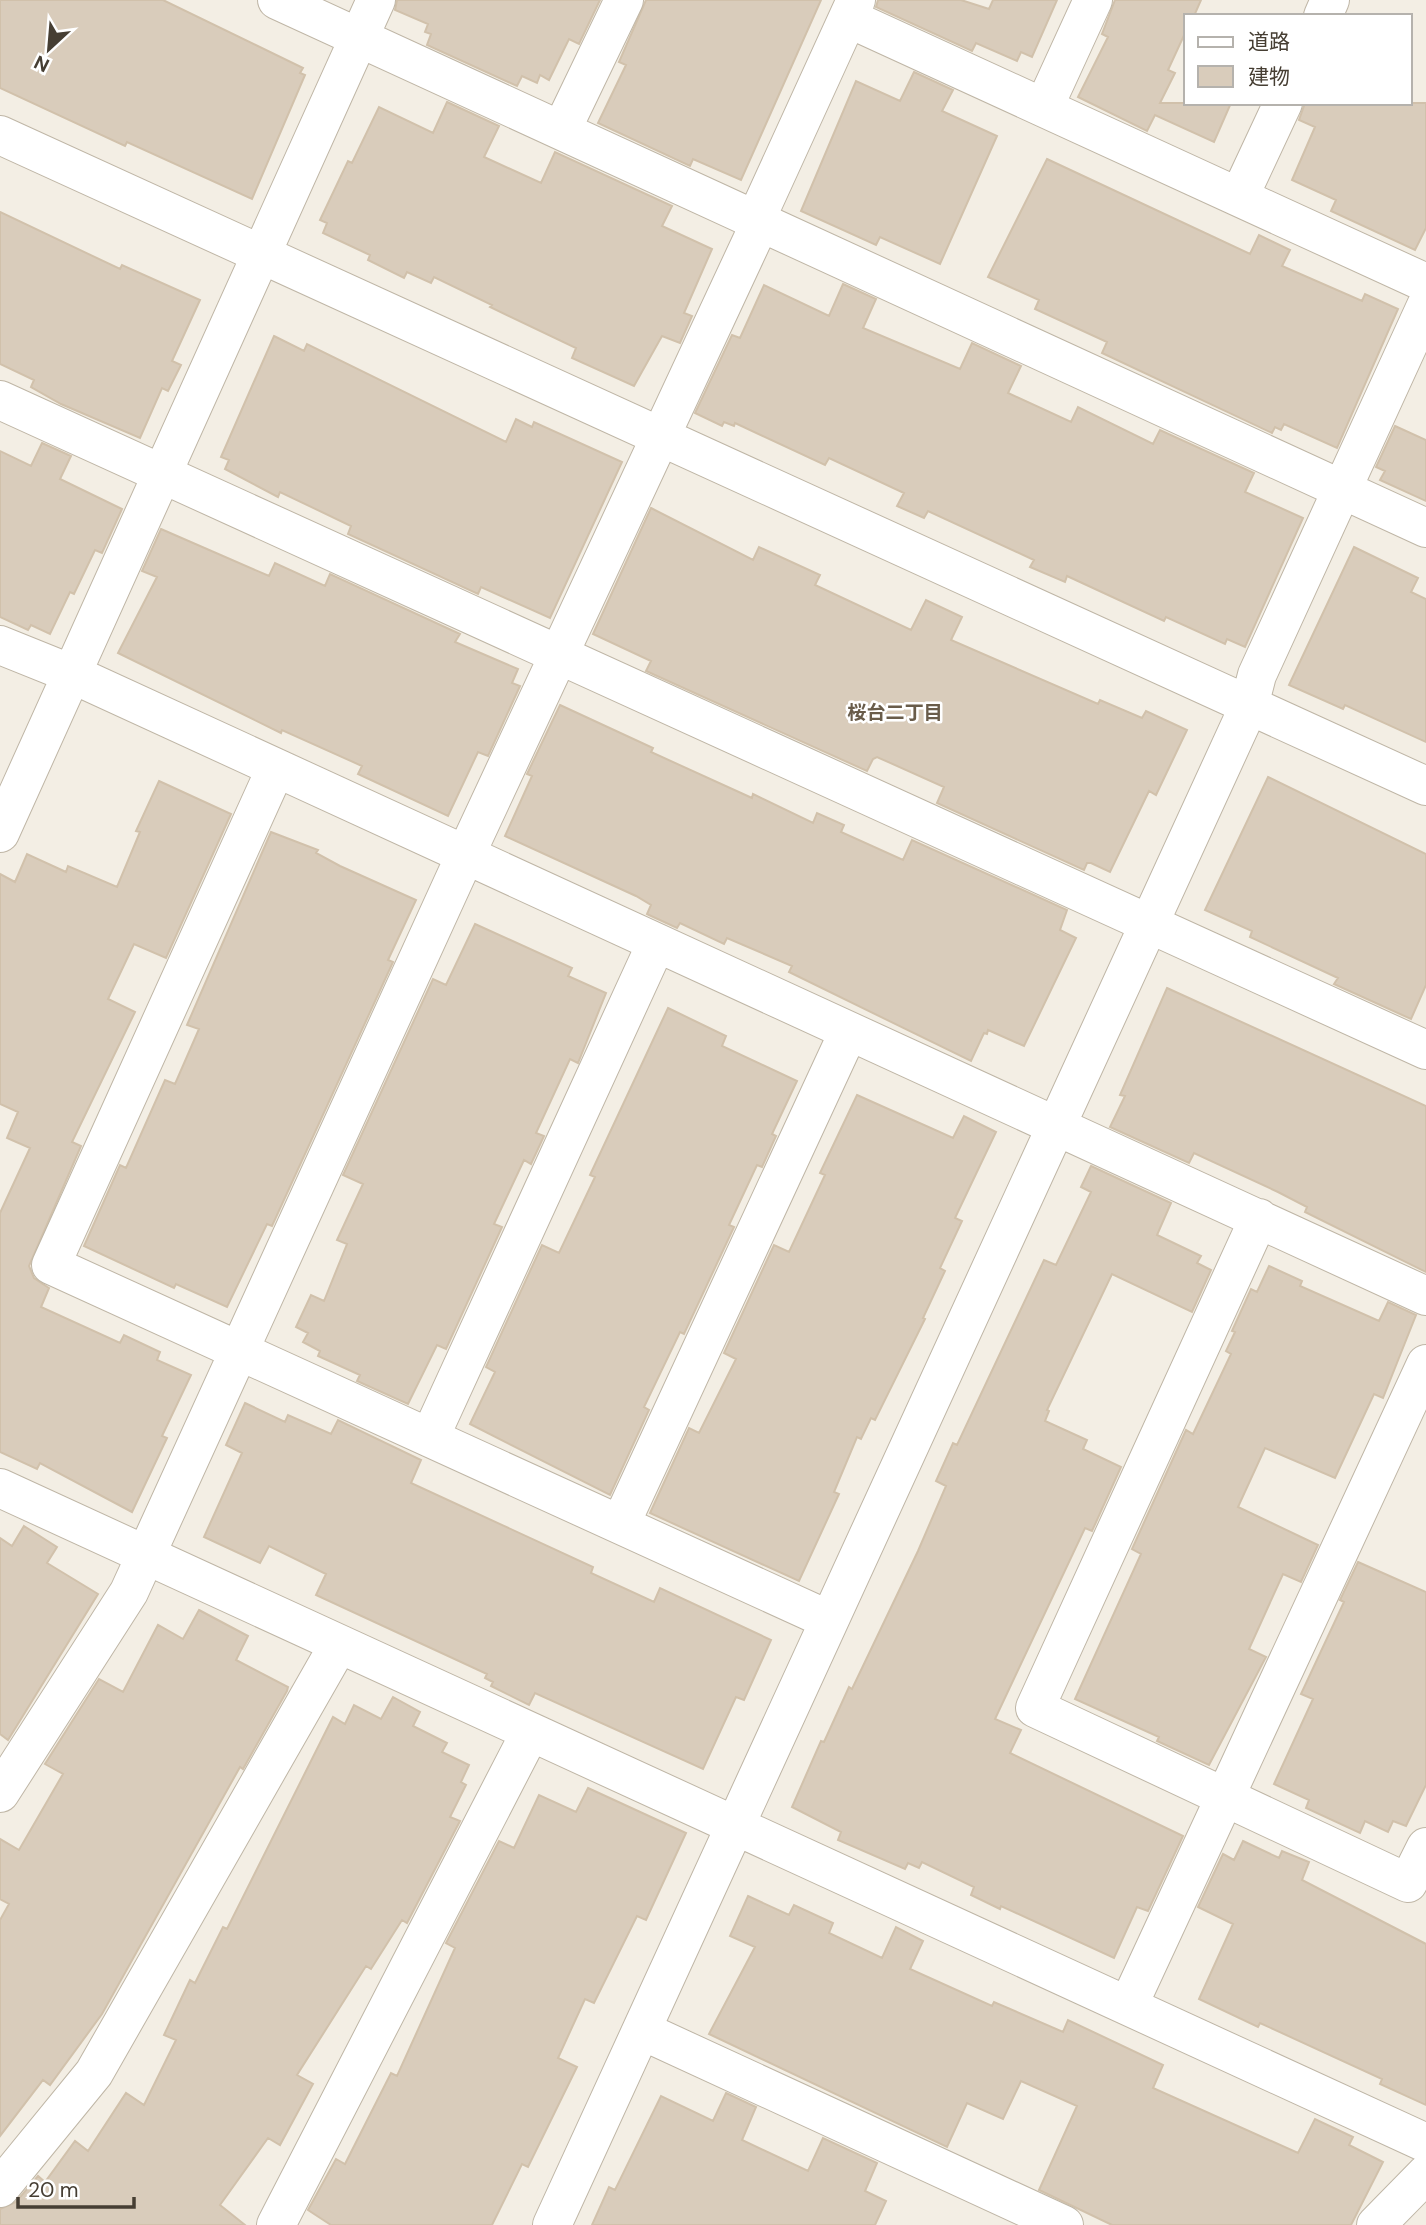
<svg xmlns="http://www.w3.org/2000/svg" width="1426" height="2225" viewBox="0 0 1426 2225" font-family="'DM Sans','Noto Sans JP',sans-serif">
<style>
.building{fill:#d9ccbb;stroke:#d1c1ab;stroke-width:2}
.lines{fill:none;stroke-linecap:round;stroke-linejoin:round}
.minor-casing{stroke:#bfb6a6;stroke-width:40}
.minor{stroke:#fff;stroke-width:38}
.labels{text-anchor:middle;stroke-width:5;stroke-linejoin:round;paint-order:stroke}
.neighbourhood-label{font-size:19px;font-weight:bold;fill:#695c4a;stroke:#fff}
</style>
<rect width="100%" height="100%" fill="#f3eee4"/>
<path class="building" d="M0,0H163L303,68L300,73L305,75L252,199L127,142L125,146L0,88Z
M397,0H600L579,44L569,39L549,80L540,75L537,83L522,76L517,86L427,45L431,34L425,32L428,24L395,10Z
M646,0H821L741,180L693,159L690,166L598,123L626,65L619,62Z
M878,0H961L989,9L993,0H1057L1032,57L1021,52L1017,61L976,43L972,51L876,7Z
M1115,0H1201L1194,16H1186V31L1168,70L1175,73L1160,103H1231L1214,142L1155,115L1147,131L1078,97L1108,37L1102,34Z
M914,72L953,90L942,111L997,136L940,264L880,237L876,245L801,211L856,81L900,101Z
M447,102L499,126L484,157L541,183L555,152L672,206L662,226L712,249L684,313L692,316L680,343L662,336L634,386L572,358L576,348L490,307L492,305L434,277L431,283L407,272L404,278L368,260L370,255L323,233L327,223L320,220L348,161L352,163L379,107L433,133Z
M1305,103H1426V228L1415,250L1331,211L1336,200L1292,180L1315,127L1299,120Z
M1047,159L1250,254L1259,235L1290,250L1282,266L1362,301L1365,294L1398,309L1337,448L1284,424L1281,430L1275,427L1272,433L1102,353L1107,342L1035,309L1039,300L988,277Z
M0,212L120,269L122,265L200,300L172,361L181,365L168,391L162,388L140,438L61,404L31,387L34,380L0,364Z
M843,284L876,299L863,328L960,369L972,343L1021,366L1008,393L1071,422L1078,407L1153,444L1160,430L1254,473L1245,492L1303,518L1245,647L1227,639L1225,644L1166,617L1164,621L1067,576L1065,582L1030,567L1034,560L928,511L924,518L897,506L904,493L829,458L825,465L735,423L734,426L724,422L722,426L695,413L732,335L740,338L764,285L829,316Z
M274,336L304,351L307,344L506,442L516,419L532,427L534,422L622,462L550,618L481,587L478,594L348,534L351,526L280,492L278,497L225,469L229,460L221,457Z
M1395,426L1426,440V501L1380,480L1385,471L1376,467Z
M42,443L71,456L60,479L122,509L102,553L95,550L74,594L70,592L50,634L31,625L28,630L0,617V451L31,466Z
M651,508L753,560L759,547L820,575L815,585L911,630L926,600L962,617L951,640L1098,704L1100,700L1142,718L1146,711L1187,730L1156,795L1149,791L1110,872L1091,863H1087L1084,870L937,803L944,787L877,757L873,759L867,771L646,671L651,661L593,634Z
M161,529L269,576L275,563L325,586L330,574L460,634L455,642L518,669L512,683L520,686L488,756L478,752L448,816L358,774L362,766L282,730L281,733L118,653L157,577L142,571Z
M1354,547L1418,578L1411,592L1426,599V742L1345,705L1343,709L1289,685Z
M560,705L653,748L651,752L752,798L753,794L813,823L817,813L844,825L841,832L903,860L912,840L1067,910L1060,930L1076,938L1024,1046L988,1030L987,1034L984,1033L971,1061L789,972L792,966L727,938L724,944L680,923L677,928L649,915L647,914L651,905L636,896L505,836L532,776L527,774Z
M1268,777L1426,854V985L1411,1019L1334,984L1338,978L1250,937L1252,931L1205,910Z
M159,781L231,814L166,958L134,944L108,999L135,1012L72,1142L81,1146L29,1266L34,1278L49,1288L41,1307L120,1343L124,1335L160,1352L157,1360L191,1375L162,1436L167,1438L132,1512L40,1463L37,1469L0,1452V1213L30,1148L7,1138L18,1112L0,1104V874L15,882L27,854L66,872L68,866L117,887L140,832L136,831Z
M271,832L318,850L316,853L340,866L416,900L388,960L393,962L272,1226L267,1224L227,1307L176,1284L174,1288L84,1246L120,1165L126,1168L165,1080L175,1084L199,1029L187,1025Z
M475,924L572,968L568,976L606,993L578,1063L570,1059L536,1133L544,1136L531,1164L524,1160L494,1224L502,1227L446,1349L437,1345L408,1404L357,1381L360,1375L318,1356L320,1351L303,1342L308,1333L296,1327L311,1295L324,1301L347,1244L337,1240L363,1184L343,1175L433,979L446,985Z
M1167,988L1426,1106V1272L1305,1212L1307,1207L1278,1192L1194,1153L1189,1163L1110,1127L1125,1096L1120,1095Z
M668,1008L726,1036L722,1046L797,1081L772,1134L776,1136L762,1167L757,1165L729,1225L734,1227L684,1334L680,1332L644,1407L649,1410L610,1495L470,1424L495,1372L486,1367L542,1245L559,1253L595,1177L590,1175Z
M857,1095L953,1138L964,1116L996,1132L955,1218L962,1221L940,1268L945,1271L923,1318L925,1319L875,1420L871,1418L861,1439L857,1437L834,1492L839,1494L799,1581L650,1513L689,1428L699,1433L736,1359L724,1353L774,1245L789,1252L825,1175L820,1173Z
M1091,1166L1171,1203L1157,1235L1201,1256L1197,1263L1211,1270L1192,1312L1112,1274L1047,1410L1049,1411L1045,1421L1087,1440L1083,1449L1121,1467L1092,1531L1085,1528L995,1719L1021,1730L1010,1753L1183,1836L1148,1911L1137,1907L1114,1958L1001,1906L1000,1909L971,1895L974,1887L922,1862L919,1868L908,1863L905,1869L838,1840L841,1832L792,1807L821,1741L824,1742L849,1687L852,1689L918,1551L946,1486L936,1481L953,1443L957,1445L1044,1260L1056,1265L1091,1192L1081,1187Z
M1269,1266L1302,1281L1300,1286L1379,1321L1388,1302L1416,1315L1383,1398L1374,1394L1335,1478L1265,1448L1238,1507L1318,1545L1301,1582L1283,1574L1249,1649L1266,1657L1209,1765L1157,1741L1159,1737L1075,1699L1141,1554L1132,1549L1186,1430L1193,1434L1231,1354L1226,1351L1235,1332L1232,1331L1251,1289L1257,1292Z
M245,1403L285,1422L288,1415L331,1434L338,1420L421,1460L411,1483L593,1567L591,1573L654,1602L660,1588L771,1640L744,1700L736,1697L703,1769L535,1693L529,1705L491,1686L493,1682L485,1678L487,1674L316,1595L326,1574L269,1546L260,1563L204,1537L242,1453L226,1445Z
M24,1526L57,1547L47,1563L98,1594L8,1740L0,1734V1538L12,1546Z
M1358,1562L1426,1592V1785L1406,1826L1393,1821L1388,1832L1365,1821L1360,1833L1306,1808L1309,1800L1274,1784L1313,1699L1301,1694L1344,1602L1340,1600Z
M199,1610L248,1636L236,1660L288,1687L287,1691L243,1769L240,1767L102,2014L50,2085L43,2080L0,2136V1920L9,1904L0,1899V1839L19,1850L63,1774L45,1764L99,1679L123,1692L158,1625L183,1639Z
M393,1697L420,1712L413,1726L447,1743L442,1752L469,1765L461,1782L466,1785L450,1817L460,1821L407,1923L402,1920L371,1969L366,1966L297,2075L313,2084L280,2145L268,2138L220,2205L245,2225H0V2209L16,2202L38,2176L45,2182L75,2141L88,2151L126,2093L144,2105L176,2040L164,2035L190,1980L195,1983L223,1927L227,1929L333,1717L345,1724L354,1705L381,1719Z
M588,1788L686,1833L646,1920L637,1916L594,2003L585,1999L558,2058L577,2067L528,2167L522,2164L492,2225H331L308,2210L336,2159L345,2164L391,2073L397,2076L455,1948L446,1943L499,1841L514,1848L539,1795L576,1812Z
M1243,1841L1279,1858L1282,1851L1309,1862L1302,1880L1426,1944V2105L1380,2084L1382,2079L1260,2023L1258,2027L1199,1999L1233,1924L1198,1907L1223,1854L1234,1860Z
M748,1896L789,1915L794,1905L833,1923L829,1933L882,1958L896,1927L923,1941L910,1969L992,2006L994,2002L1063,2032L1068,2020L1163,2065L1153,2088L1298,2153L1315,2119L1353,2137L1349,2145L1383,2162L1351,2225H1112L1039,2190L1077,2106L1021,2081L1003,2119L967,2103L947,2147L709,2034L755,1947L730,1936Z
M726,2093L756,2107L742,2140L808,2171L823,2138L877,2163L865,2191L886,2201L875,2225H592L609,2187L615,2190L661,2096L713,2121Z"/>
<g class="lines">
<g class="minor-casing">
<path id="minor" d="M277,0L1426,528
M1323,16L1330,0
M848,18L1426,283
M1044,107L1093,0
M562,129L624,0
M0,135L1426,786
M1240,195L1283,103
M756,219L856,0
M0,400L1426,1050
M0,645L72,674L1426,1296
M276,768L51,1265L829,1620
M0,833L376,0
M1259,1218L1035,1708L1408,1883L1426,1847
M430,1437L656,944
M0,1488L1426,2143
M621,1523L848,1033
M0,1793L129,1592L465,856L761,221
M1129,2004L1426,1364
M643,2031L1064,2225
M0,2188L94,2073L339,1644
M276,2225L530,1733
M552,2225L1249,706L1257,675L1426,306
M1376,2225L1426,2174"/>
</g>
<use href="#minor" class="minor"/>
</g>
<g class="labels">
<g class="neighbourhood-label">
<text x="895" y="719">桜台二丁目</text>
</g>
</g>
<rect x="1184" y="14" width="228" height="91" fill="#ffffff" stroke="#b5b2ad" stroke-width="2"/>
<rect x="1198" y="37" width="35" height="10" fill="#ffffff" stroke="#b5b2ad" stroke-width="2"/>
<text x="1248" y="49" font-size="21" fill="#463e33">道路</text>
<rect x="1198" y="66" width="35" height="21" fill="#d9ccbb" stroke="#b5b2ad" stroke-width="2"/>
<text x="1248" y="84" font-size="21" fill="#463e33">建物</text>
<g transform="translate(49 49) rotate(206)" stroke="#ffffff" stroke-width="5" paint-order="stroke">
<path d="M0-5L12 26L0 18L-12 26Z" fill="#463e33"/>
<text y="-10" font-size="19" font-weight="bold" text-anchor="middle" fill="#463e33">N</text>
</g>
<path d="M18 2197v10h116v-10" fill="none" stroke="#463e33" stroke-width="3.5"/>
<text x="28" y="2197" font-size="21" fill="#463e33" stroke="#ffffff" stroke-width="5" paint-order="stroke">20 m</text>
</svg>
